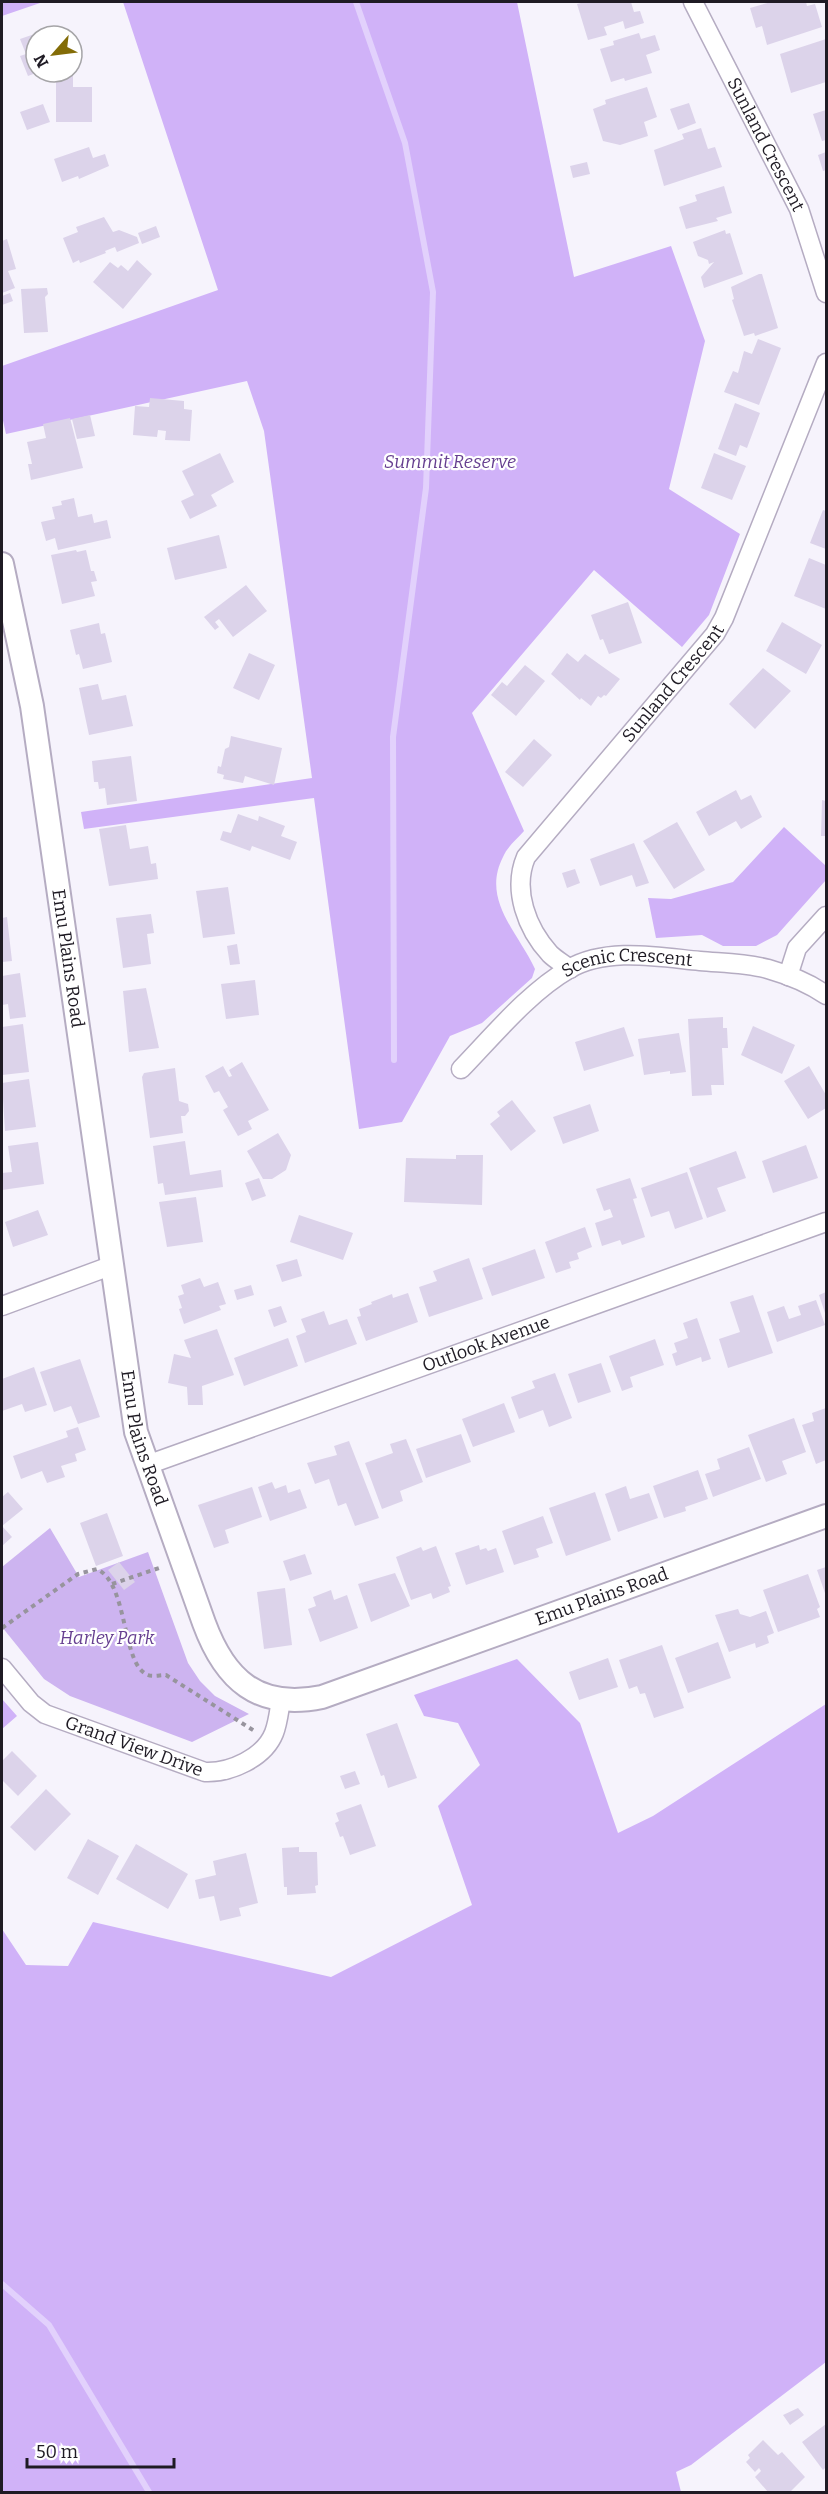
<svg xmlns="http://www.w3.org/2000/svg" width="828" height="2494" viewBox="0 0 828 2494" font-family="Bitter,serif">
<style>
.green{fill:#cdb4f0}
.forest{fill:#d0b2f8}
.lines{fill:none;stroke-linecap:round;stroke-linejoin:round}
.stream{stroke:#e2d1fc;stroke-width:6}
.building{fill:#dcd3ea}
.minor-casing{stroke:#b5acc2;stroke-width:21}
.tertiary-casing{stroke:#b5acc2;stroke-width:26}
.path{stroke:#97949d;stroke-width:4;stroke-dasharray:4.5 4.5;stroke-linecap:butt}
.minor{stroke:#fff;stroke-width:18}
.tertiary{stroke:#fff;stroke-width:22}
.labels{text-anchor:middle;stroke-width:4.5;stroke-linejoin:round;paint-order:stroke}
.street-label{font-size:18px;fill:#1f1b24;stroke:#fff}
.park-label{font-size:18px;font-style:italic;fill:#663f90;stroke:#fff}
</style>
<rect width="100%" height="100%" fill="#f6f3fc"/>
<path class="green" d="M50,1528L79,1577L148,1552L188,1663L200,1681L215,1696L249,1714L192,1742L70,1696L44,1679L2,1627V1567Z"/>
<path class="forest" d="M2,2H43L2,16Z
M123,2H517L574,277L671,246L705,341L669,489L740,534L709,615L682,647L594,570L472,713L524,831C517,839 507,847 503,857C481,900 518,932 535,969L532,978L482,1023L450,1036L402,1122L359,1129L314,798L84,829L81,812L312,778L264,431L247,381L6,434L2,416V366L218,290Z
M784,827L826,866V880L777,935L756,946H723L702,935L656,938L648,898L671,899L733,882Z
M517,1659L580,1723L618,1833L653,1816L826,1704V2362L691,2465L676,2472L681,2492H2V1929L26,1965L68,1966L93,1922L331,1977L472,1905L438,1806L480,1765L458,1723L424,1716L414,1695Z
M2,1699L17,1716L2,1729Z"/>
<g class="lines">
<path class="stream" d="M356,2L405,143L433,292L426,488L393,737L394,1060
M2,2284L49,2325L149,2492"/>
</g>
<path class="building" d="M585,2H631L634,12L640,11L644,23L625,29L623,21L604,27L607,35L588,40L577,4Z
M771,2H806L807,6L815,4L822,27L767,45L762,26L756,28L750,8Z
M58,26L61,36H36V73L28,76L20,56L26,54L20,39Z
M639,33L641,39L655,35L660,50L646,55L652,73L625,81L624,78L611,82L600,49L614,45L613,41Z
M826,39V82L791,93L780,54Z
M60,72H73V87H92V122H56V74Z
M647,87L657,117L644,122L648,136L620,145L603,141L593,109L606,104L605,100Z
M689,103L696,123L678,130L670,109Z
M43,104L50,122L27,130L20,112Z
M826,110V140L822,141L813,114Z
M701,128L708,149L715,147L722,167L664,186L654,150L676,142L684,139L682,134Z
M89,147L93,158L105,154L109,166L79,179L78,176L62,182L54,159Z
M826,152V170L823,171L818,155Z
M587,162L590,174L573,178L570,166Z
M724,186L732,213L716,218L718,221L686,229L679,207L697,201L695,195Z
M104,217L113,232L119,230L137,237L139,243L117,252L115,247L105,251L106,253L80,263L79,260L73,263L63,238L78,232L76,227Z
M156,226L160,237L142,244L138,233Z
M725,230L726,234L730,233L743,274L704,288L701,277L714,262L709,264L708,260L698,256L693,242Z
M7,239L16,269L8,271L15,288L2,293V241Z
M137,260L152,274L123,309L93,282L110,262L118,268L121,265L128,271Z
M759,274H762L778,328L755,336L754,333L744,336L732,300L734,299L731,287Z
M47,288L48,294L45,297L48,332L24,333L21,289Z
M10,293L13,301L2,305V296Z
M758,339L781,348L759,405L724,392L733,371L738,373L744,351L752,354Z
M150,398L184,401V409L192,410L190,441L165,440L166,431L158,430L157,437L133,435L135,406L149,407Z
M735,403L760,413L747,448L740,445L736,456L718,449Z
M90,415L95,436L77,439L72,419Z
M70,418L83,468L31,480L28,464H32L27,442L46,438L43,424Z
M220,453L234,482L211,495L217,506L190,519L181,501L194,495L182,471Z
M714,453L746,466L732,500L701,488Z
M74,498L78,517L92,514L94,523L107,520L111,538L58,550L55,538L46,541L41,522L55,519L52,507L62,505L61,501Z
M823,510L826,511V549L810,543Z
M219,535L227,568L175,580L167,548Z
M76,550L77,552L86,550L91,571H94L97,581L91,582L95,596L62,604L51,555Z
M809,558L826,565V609L794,596Z
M246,585L267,611L233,637L219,619L215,622L219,627L215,630L204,617Z
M628,602L642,643L609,654L603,639L600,640L591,615Z
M782,622L822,645L806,674L766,651Z
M99,623L101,634L105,633L112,662L83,669L79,654L76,655L70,630Z
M249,653L275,665L259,700L233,688Z
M567,653L578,662L585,654L620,679L606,696L604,695L601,698L598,696L591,706L581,698L580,700L551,674Z
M525,665L545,681L516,716L491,695L502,682L507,686Z
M763,668L791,691L755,729L729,704Z
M98,684L102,700L126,695L133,726L89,735L79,688Z
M231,736L282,748L274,785L245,776L243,783L223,779L224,775L217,773L218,766L221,767L225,749L229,747Z
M534,739L552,755L523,787L505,772Z
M131,756L137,801L107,805L105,788L99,789L98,782H94L92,761Z
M736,790L741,800L751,795L762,817L741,829L736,821L709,836L696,812Z
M822,800L826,801V836H821Z
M238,814L258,821L259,816L285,826L281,836L297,842L290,860L252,846L250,851L220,840L223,831L231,833Z
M677,822L705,870L674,889L643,841Z
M126,825L130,849L148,846L151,864L156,863L158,879L109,886L99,829Z
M634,843L649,883L636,887L632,875L600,886L590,859Z
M575,869L580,883L567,888L562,873Z
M228,887L235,934L203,938L196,891Z
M151,914L154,933L147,934L151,964L123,968L116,918Z
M7,917L12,961L2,962V918Z
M237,944L240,964L230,965L227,946Z
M20,973L26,1017L10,1019L8,1004L2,1005V976Z
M255,980L259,1015L226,1019L221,984Z
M146,988L159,1048L129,1052L123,991Z
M723,1017V1028H727L728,1048H722L724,1085H711L712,1095L692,1096L688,1019Z
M23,1024L29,1072L2,1075V1027Z
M753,1026L795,1045L782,1074L741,1055Z
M624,1027L634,1056L584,1071L575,1042Z
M679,1033L686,1072L670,1074V1071L644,1075L638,1039Z
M242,1062L269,1110L248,1121L252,1129L238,1136L223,1110L228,1107L219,1091L214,1093L205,1076L223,1066L229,1077L232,1076L229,1070Z
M809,1066L826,1095V1108L808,1119L784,1081Z
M175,1068L179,1101L188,1104L189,1111L185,1116H181L183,1133L150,1138L142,1077L144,1073Z
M29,1079L36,1127L5,1131L2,1083Z
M512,1100L536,1131L511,1151L490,1124L500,1116L497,1112Z
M590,1104L599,1131L563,1144L553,1117Z
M278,1133L291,1155L286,1170L272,1179H263L247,1151Z
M185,1141L190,1175L221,1170L223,1187L165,1195L163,1183L158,1184L153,1146Z
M38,1142L44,1184L2,1190V1173L12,1172L8,1146Z
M806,1145L818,1178L773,1193L762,1161Z
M736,1151L746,1178L717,1188L726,1211L707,1218L689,1168Z
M456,1155H483L482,1205L404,1202L406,1158L456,1159Z
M687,1172L703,1219L675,1229L669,1211L651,1217L641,1188Z
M259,1178L266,1196L252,1201L245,1183Z
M630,1178L637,1198L633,1199L645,1237L622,1245L620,1240L602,1246L595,1223L613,1217L610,1209L604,1211L596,1189Z
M196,1197L203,1242L167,1247L159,1202Z
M38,1210L48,1235L13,1247L5,1222Z
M299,1215L353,1233L343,1260L290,1242Z
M585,1227L592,1247L577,1253L579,1259L569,1262L571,1268L556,1273L545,1242Z
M535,1249L545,1278L492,1296L482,1268Z
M469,1258L483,1299L429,1317L419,1287L437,1281L433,1271Z
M297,1259L302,1276L282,1282L276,1265Z
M200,1278L204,1287L218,1282L226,1304L219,1306L221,1310L184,1324L179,1309L182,1308L178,1296L184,1294L181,1285Z
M251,1285L254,1295L237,1300L234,1290Z
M826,1292V1316L819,1295Z
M408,1293L418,1322L366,1341L357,1317L361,1316L359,1309L372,1304L371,1302L392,1294L393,1298Z
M753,1295L773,1353L728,1368L719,1339L740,1332L730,1302Z
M816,1300L825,1325L777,1342L767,1312L784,1306L789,1319L801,1315L798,1306Z
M281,1306L287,1322L274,1327L268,1310Z
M324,1311L329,1325L347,1319L357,1344L305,1363L296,1336L306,1332L301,1319Z
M697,1318L711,1359L702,1362L701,1357L676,1366L672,1354L677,1352L674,1343L688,1338L683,1323Z
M217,1329L234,1375L202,1386L203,1405H188L187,1387L168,1383L174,1354L191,1358L184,1340Z
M288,1338L298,1366L244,1386L234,1358Z
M655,1339L664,1365L630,1377L633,1387L622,1391L609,1356Z
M80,1359L100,1417L78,1424L71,1406L54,1412L40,1372Z
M601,1363L611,1392L578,1403L568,1374Z
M34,1367L47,1405L25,1412L22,1404L2,1411V1379Z
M555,1373L572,1418L549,1427L543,1410L519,1419L511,1397L535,1388L532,1381Z
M504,1403L515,1432L473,1447L462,1419Z
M826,1408V1460L816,1464L802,1425L814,1421L812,1413Z
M794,1418L806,1452L782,1461L787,1474L766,1482L748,1435Z
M78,1427L86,1450L75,1454L77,1461L61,1466L65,1477L47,1483L42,1471L21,1479L13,1456L68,1437L66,1431Z
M461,1434L471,1462L426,1478L416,1449Z
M406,1439L423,1482L400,1491L403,1501L382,1509L365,1463L393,1453L390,1444Z
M349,1441L379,1518L355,1526L346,1503L338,1506L329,1479L315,1484L307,1463L337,1455L334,1446Z
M749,1447L761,1479L713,1497L705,1474L720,1469L717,1459Z
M698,1470L708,1499L685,1507L686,1511L664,1518L653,1486Z
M272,1482L275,1489L286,1485L288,1493L300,1489L307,1508L270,1521L258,1487Z
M626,1486L630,1499L649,1493L658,1518L618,1532L605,1494Z
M252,1487L262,1517L225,1530L229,1543L214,1548L198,1505Z
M8,1492L23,1509L2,1526L12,1537L2,1546V1497Z
M595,1492L611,1540L566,1556L549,1508Z
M107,1513L123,1556L96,1566L80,1523Z
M543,1516L553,1543L536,1549L539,1557L514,1565L502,1531Z
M479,1545L480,1550L486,1548L488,1551L496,1548L504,1572L466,1585L455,1553Z
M436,1546L451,1586L448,1587L450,1592L433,1599L431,1593L411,1600L396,1557L421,1547L423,1551Z
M305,1554L312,1574L290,1581L283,1561Z
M119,1562L135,1582L124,1590L108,1570Z
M826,1567V1596L817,1570Z
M395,1573L410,1606L371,1622L358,1584Z
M808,1574L820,1607L817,1609L820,1617L778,1632L763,1590Z
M285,1588L292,1645L264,1649L257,1592Z
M331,1590L334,1600L347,1595L358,1628L320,1642L308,1609L316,1606L313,1597Z
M738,1609L740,1614L750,1617L766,1611L774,1633L767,1636L769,1643L756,1648L755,1643L729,1652L715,1615Z
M718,1642L731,1678L688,1693L675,1658Z
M662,1645L684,1708L654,1718L645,1693L640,1694L637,1686L629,1689L619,1660Z
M608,1658L618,1687L579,1700L569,1672Z
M397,1723L417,1778L388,1788L384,1775L381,1776L366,1734Z
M12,1751L37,1776L18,1796L2,1780V1761Z
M355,1771L360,1784L345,1789L340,1776Z
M46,1789L71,1814L35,1851L10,1827Z
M361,1804L376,1846L350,1855L343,1836L340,1837L335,1823L339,1821L336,1813Z
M88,1839L119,1856L98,1895L67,1878Z
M136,1844L188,1874L168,1909L116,1879Z
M299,1847V1852H317L318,1885L315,1886L316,1893L287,1895V1887H284L282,1848Z
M246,1853L258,1903L239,1908L241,1916L220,1921L214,1896L199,1899L195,1880L216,1875L213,1861Z
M798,2408L804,2415L790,2425L783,2415Z
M826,2424V2467L823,2470L802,2442Z
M763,2440L778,2455L782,2452L805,2477L790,2492H768L755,2477L761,2471L759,2468L755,2472L746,2462L750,2458L748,2455Z"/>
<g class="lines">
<g class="minor-casing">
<g id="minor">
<path id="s1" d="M693,2L799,209L826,293"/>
<path id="s2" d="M570,969C564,964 556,960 550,954C527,929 512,890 526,857L715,634L724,618L826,363"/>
<path d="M788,976L797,948L826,916"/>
<path id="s3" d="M461,1069C493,1036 529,992 569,969C607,947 658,957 700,961C722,963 746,963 768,969C789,975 809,983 826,995"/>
<path d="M2,1306L113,1265"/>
<path id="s4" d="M147,1465L826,1222"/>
<path id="s5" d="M2,1668L31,1703L45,1714L205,1772C230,1773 264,1758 274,1733C278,1723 279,1711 281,1700"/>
</g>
</g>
<g class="tertiary-casing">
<g id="tertiary">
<path id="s6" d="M2,564L32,706L136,1432L204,1623C225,1680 258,1710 322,1697L826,1516"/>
</g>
</g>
<path class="path" d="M112,1584L162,1567
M2,1628L78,1574L97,1569C129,1584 121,1665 148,1675C152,1677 160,1675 166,1675L256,1732"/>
<use href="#minor" class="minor"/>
<use href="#tertiary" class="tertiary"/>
</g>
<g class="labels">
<g class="street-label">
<text dy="6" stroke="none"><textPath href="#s1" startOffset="160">Sunland Crescent</textPath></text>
<text dy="6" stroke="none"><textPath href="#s2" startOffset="358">Sunland Crescent</textPath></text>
<text dy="6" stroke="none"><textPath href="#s6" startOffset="400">Emu Plains Road</textPath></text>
<text dy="6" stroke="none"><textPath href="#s3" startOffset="207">Scenic Crescent</textPath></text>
<text dy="6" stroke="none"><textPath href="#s4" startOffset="360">Outlook Avenue</textPath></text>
<text dy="6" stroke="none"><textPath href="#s6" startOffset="886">Emu Plains Road</textPath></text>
<text dy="6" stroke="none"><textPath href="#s6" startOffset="1534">Emu Plains Road</textPath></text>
<text dy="6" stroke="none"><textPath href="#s5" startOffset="158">Grand View Drive</textPath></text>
</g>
<g class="park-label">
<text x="450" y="468">Summit Reserve</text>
<text x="107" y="1644">Harley Park</text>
</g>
</g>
<rect width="828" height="2494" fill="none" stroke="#1f1b24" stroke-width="6"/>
<g transform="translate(54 54) rotate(242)"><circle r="28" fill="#ffffff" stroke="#a5a4a7" stroke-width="1.5"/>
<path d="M0-4.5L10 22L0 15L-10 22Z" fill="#836c07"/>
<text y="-9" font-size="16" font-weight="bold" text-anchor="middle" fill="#1f1b24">N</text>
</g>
<path d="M27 2458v9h147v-9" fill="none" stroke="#1f1b24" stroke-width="3"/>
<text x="36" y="2458" font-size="18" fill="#1f1b24" stroke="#ffffff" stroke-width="4.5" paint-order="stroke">50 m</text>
</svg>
